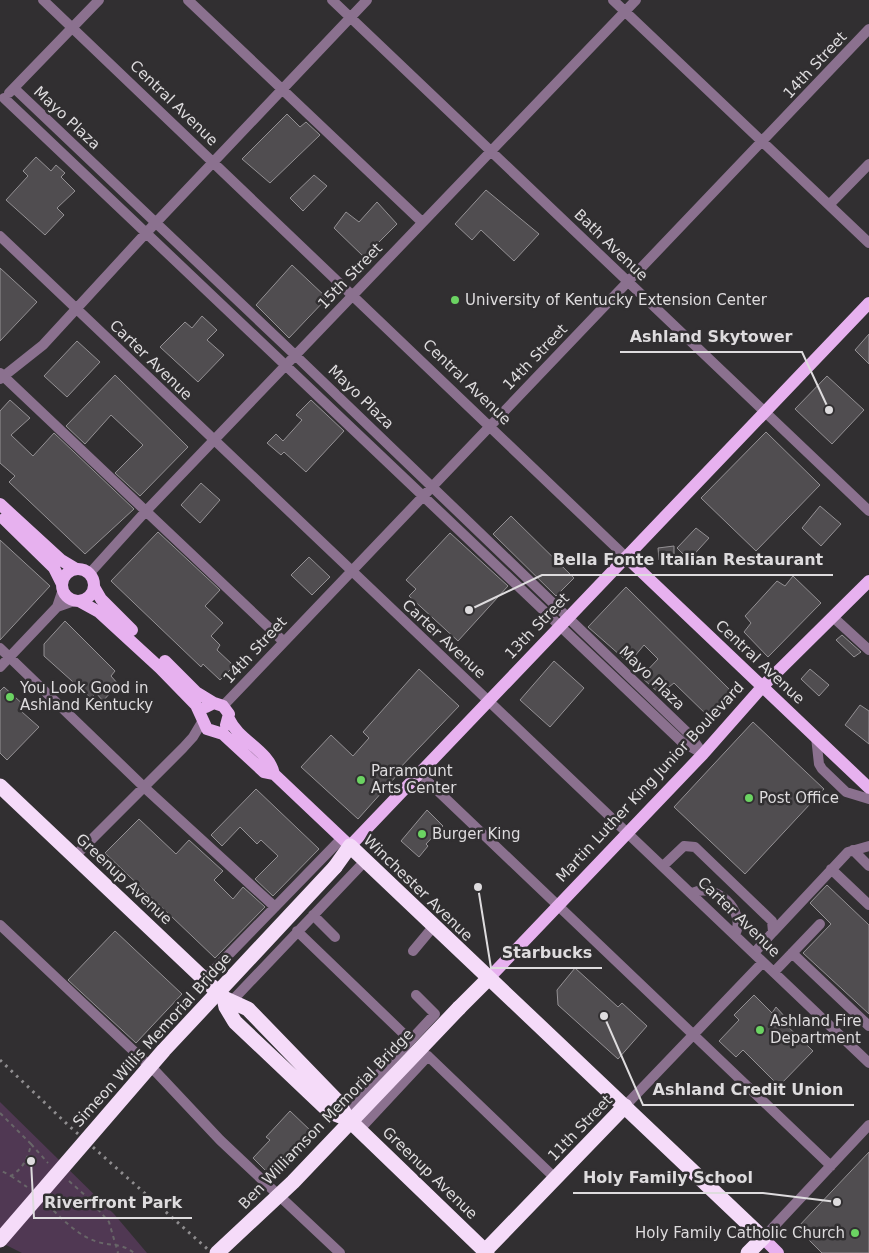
<svg xmlns="http://www.w3.org/2000/svg" width="869" height="1253" viewBox="0 0 869 1253" font-family="'DejaVu Sans',sans-serif">
<style>
.green{fill:#503853}
.building{fill:#504d50;stroke:#949194}
.lines{fill:none;stroke-linecap:round;stroke-linejoin:round}
.path{stroke:#686668;stroke-width:2;stroke-dasharray:4 4;stroke-linecap:butt}
.minor{stroke:#8b718f;stroke-width:10}
.major{stroke:#e7b1ef;stroke-width:12}
.highway{stroke:#f5dbf9;stroke-width:15}
.rail{stroke:#8f8d8f;stroke-width:3;stroke-dasharray:2.5 5;stroke-linecap:butt}
.highway-bridge{stroke:#f5dbf9;stroke-width:15}
.poi-dot{fill:#6bd362;stroke:#312f31;stroke-width:2}
.labels{text-anchor:middle;stroke-width:5;stroke-linejoin:round;paint-order:stroke}
.street-label{font-size:15px;fill:#dedcde;stroke:#312f31}
.poi-label{font-size:15px;fill:#dedcde;stroke:#312f31;text-anchor:start}
.leader{fill:none;stroke:#dedcde;stroke-width:2}
.callout-dot{fill:#dedcde;stroke:#312f31;stroke-width:2}
.callout-label{font-size:16px;text-anchor:middle;font-weight:bold;fill:#dedcde;stroke:#312f31;stroke-width:5;stroke-linejoin:round;paint-order:stroke}
</style>
<rect width="100%" height="100%" fill="#312f31"/>
<path class="green" d="M0,1102L114,1214L147,1253H22L0,1242Z"/>
<path class="building" d="M287,114L300,127L306,122L320,135L270,183L242,159Z
M36,157L51,171L56,165L65,173L61,177L75,191L57,208L64,215L45,235L6,200L28,176L23,171Z
M314,175L327,186L303,211L290,198Z
M486,190L539,234L514,261L481,230L472,240L455,224Z
M377,202L397,224L364,257L334,228L346,212L359,222Z
M292,265L327,298L289,338L256,305Z
M0,268L37,302L0,341Z
M202,316L217,330L207,340L224,355L198,382L160,347L185,322L192,328Z
M869,334V364L855,350Z
M77,341L100,362L67,397L44,376Z
M115,375L188,447L140,496L115,473L143,445L111,415L85,444L66,426Z
M827,376L864,410L832,444L795,409Z
M10,400L30,418L11,435L33,456L54,433L134,509L85,554L9,482L15,476L0,463V411Z
M311,400L344,431L306,472L284,452L281,455L267,443L276,434L283,441L302,420L296,415Z
M766,432L820,485L756,551L701,498Z
M201,483L220,500L200,523L181,505Z
M820,506L841,524L821,546L802,528Z
M511,516L574,578L556,596L493,534Z
M696,528L709,538L689,560L677,548Z
M158,532L220,590L205,606L223,623L211,636L220,645L217,650L234,666L220,680L203,664L201,667L111,581Z
M450,533L508,586L458,641L409,596L416,589L406,580Z
M0,540L50,586L0,640Z
M674,546V559L659,560L658,548Z
M309,557L330,577L312,595L291,575Z
M793,576L821,603L768,657L744,632L751,623L745,616L777,581L785,586Z
M626,587L734,694L710,718L674,683L660,694L641,677L658,659L644,645L629,663L588,627Z
M65,621L115,671L111,676L118,684L103,701L96,693L91,698L44,656V644Z
M842,635L861,652L854,657L836,640Z
M554,661L584,688L550,727L520,700Z
M419,669L459,706L397,771L399,773L358,819L301,767L331,735L353,756L369,738L363,732Z
M810,669L829,685L819,696L801,679Z
M4,687L26,707L22,712L39,727L7,760L0,753V691Z
M860,705L869,711V744L845,725Z
M753,722L824,789L745,874L674,807Z
M256,789L319,849L273,896L255,879L278,856L261,840L257,844L240,827L222,846L211,835Z
M427,810L443,826L426,844L428,846L419,857L401,841Z
M139,819L176,854L189,840L223,871L214,880L233,899L243,887L265,907L215,958L105,853Z
M827,885L869,925V1014L803,953L831,924L810,903Z
M115,931L182,994L136,1043L68,980Z
M575,968L618,1007L622,1003L647,1026L618,1059L558,1005L557,990Z
M754,995L772,1013L776,1007L786,1018L781,1020L813,1051L779,1086L743,1050L736,1057L719,1041L739,1020L734,1015Z
M290,1111L312,1132L270,1175L253,1158L270,1140L266,1137Z
M869,1152V1253H822L797,1228Z"/>
<g class="lines">
<path class="path" d="M0,1113L31,1144C28,1159 23,1168 11,1176L0,1170
M31,1144L48,1163
M11,1176L27,1187
M69,1181L87,1197L109,1222L118,1253
M48,1205C62,1219 78,1236 98,1242C111,1246 122,1243 134,1253"/>
<path class="minor" d="M43,0L626,557
M188,0L422,222
M332,0L869,511
M613,0L869,243
M14,88L295,355L690,735L701,751
M9,93L99,0
M4,98L682,742L703,754
M829,205L869,164
M0,236L869,1063
M0,373L283,641
M0,379L43,345L146,233L367,0
M89,574L146,511L636,0
M57,607L74,601
M834,618L869,650
M0,648L145,788L275,907
M0,667L57,607L63,589
M223,706L869,29
M816,737L819,764L822,769L846,792L869,799
M420,774L831,1166
M853,850L869,866
M75,856L183,748L193,737L202,722
M663,866L684,846L695,847L772,921L773,932L754,953
M831,869L869,905
M692,893C715,882 747,910 735,935
M313,915L335,937
M0,925L157,1073L220,1140L340,1253
M297,931L410,1040
M773,932L848,852L869,846
M413,951L433,927
M792,953L869,1026
M774,972L820,924
M205,979L342,838
M228,1005L365,861
M625,1106L763,962
M340,1116L435,1014L416,995
M359,1130L428,1056L555,1178
M763,1238L869,1125"/>
<path class="major" d="M0,504L61,560L76,569
M4,519L54,568L62,584
M626,557L869,788
M62 585a16 16 0 1 1 32 0a16 16 0 1 1-32 0Z
M94,587L101,599L132,630
M79,601L99,612L160,668L196,705L207,729L223,734L264,772L274,774L350,846L869,303
M165,661L196,692L214,703
M206,707L214,703L223,706L229,714L226,725
M229,719C239,741 269,750 274,774
M489,978L703,754L763,686L869,581
M763,1238L778,1253"/>
<path class="highway" d="M0,786L224,998L248,1009L338,1102L348,1119L487,1253
M335,867L350,846L763,1238L748,1253
M224,998L226,1007L235,1022L330,1112L348,1119
M459,1008L489,978
M485,1251L625,1106"/>
<path class="rail" d="M0,1060L68,1125L212,1253"/>
<path class="highway-bridge" d="M0,1240L164,1050L335,867
M217,1253L293,1182L459,1008"/>
</g>
<g class="poi-dot">
<circle cx="455" cy="300" r="5"/>
<circle cx="10" cy="697" r="5"/>
<circle cx="361" cy="780" r="5"/>
<circle cx="749" cy="798" r="5"/>
<circle cx="422" cy="834" r="5"/>
<circle cx="760" cy="1030" r="5"/>
<circle cx="855" cy="1233" r="5"/>
</g>
<g class="labels">
<g class="street-label">
<text transform="translate(815 65) rotate(-47)" y="5">14th Street</text>
<text transform="translate(174 103) rotate(44)" y="5">Central Avenue</text>
<text transform="translate(67 118) rotate(43)" y="5">Mayo Plaza</text>
<text transform="translate(611 245) rotate(44)" y="5">Bath Avenue</text>
<text transform="translate(350 276) rotate(-46)" y="5">15th Street</text>
<text transform="translate(535 357) rotate(-46)" y="5">14th Street</text>
<text transform="translate(151 360) rotate(44)" y="5">Carter Avenue</text>
<text transform="translate(467 382) rotate(44)" y="5">Central Avenue</text>
<text transform="translate(361 397) rotate(44)" y="5">Mayo Plaza</text>
<text transform="translate(537 626) rotate(-46)" y="5">13th Street</text>
<text transform="translate(444 639) rotate(43)" y="5">Carter Avenue</text>
<text transform="translate(255 650) rotate(-47)" y="5">14th Street</text>
<text transform="translate(760 662) rotate(43)" y="5">Central Avenue</text>
<text transform="translate(652 678) rotate(44)" y="5">Mayo Plaza</text>
<text transform="translate(650 782) rotate(-47)" y="5">Martin Luther King Junior Boulevard</text>
<text transform="translate(124 879) rotate(43)" y="5">Greenup Avenue</text>
<text transform="translate(418 888) rotate(44)" y="5">Winchester Avenue</text>
<text transform="translate(739 917) rotate(44)" y="5">Carter Avenue</text>
<text transform="translate(152 1040) rotate(-48)" y="5">Simeon Willis Memorial Bridge</text>
<text transform="translate(326 1119) rotate(-46)" y="5">Ben Williamson Memorial Bridge</text>
<text transform="translate(580 1128) rotate(-46)" y="5">11th Street</text>
<text transform="translate(430 1173) rotate(44)" y="5">Greenup Avenue</text>
</g>
<g class="poi-label">
<text x="465" y="305">University of Kentucky Extension Center</text>
<text x="20" y="693">You Look Good in<tspan x="20" dy="17">Ashland Kentucky</tspan></text>
<text x="371" y="776">Paramount<tspan x="371" dy="17">Arts Center</tspan></text>
<text x="759" y="803">Post Office</text>
<text x="432" y="839">Burger King</text>
<text x="770" y="1026">Ashland Fire<tspan x="770" dy="17">Department</tspan></text>
<text x="845" y="1238" text-anchor="end">Holy Family Catholic Church</text>
</g>
</g>
<path class="leader" d="M829 410L802 352H620M469 610L542 575H833M478 887L491 968H602M604 1016L643 1105H854M837 1202L763 1193H573M31 1161L34 1218H192"/>
<g class="callout-dot">
<circle cx="829" cy="410" r="5"/>
<circle cx="469" cy="610" r="5"/>
<circle cx="478" cy="887" r="5"/>
<circle cx="604" cy="1016" r="5"/>
<circle cx="837" cy="1202" r="5"/>
<circle cx="31" cy="1161" r="5"/>
</g>
<g class="callout-label">
<text x="711" y="342">Ashland Skytower</text>
<text x="688" y="565">Bella Fonte Italian Restaurant</text>
<text x="547" y="958">Starbucks</text>
<text x="748" y="1095">Ashland Credit Union</text>
<text x="668" y="1183">Holy Family School</text>
<text x="113" y="1208">Riverfront Park</text>
</g>
</svg>
